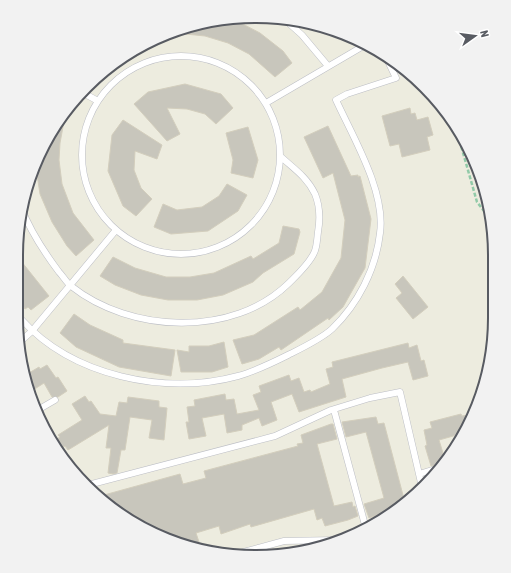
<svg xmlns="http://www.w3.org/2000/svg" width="511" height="573" viewBox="0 0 511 573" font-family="'Asap Condensed',sans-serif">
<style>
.water{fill:#9dc9ff}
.building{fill:#c8c6bc;stroke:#d3cebd}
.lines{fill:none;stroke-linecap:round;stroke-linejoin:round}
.service-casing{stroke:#bcbec5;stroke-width:7}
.path{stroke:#91caa8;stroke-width:2.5;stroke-dasharray:4 2;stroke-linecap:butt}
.service{stroke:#fff;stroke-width:6}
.rim{fill:none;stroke:#585b62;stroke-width:2}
</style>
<rect width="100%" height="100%" fill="#edecdf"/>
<path class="water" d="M476,171L487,194L488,201L482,196Z"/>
<path class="building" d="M237,21L260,33L283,51L292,63L275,77L249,54L228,43L205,36L176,33L194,24Z
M185,84L221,94L233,108L216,124L205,114L187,109L167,108L180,134L167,141L134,104L148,92Z
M410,108L411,114L415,113L417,120L428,117L433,135L427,137L430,150L402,157L399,144L390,146L382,116Z
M65,116L60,143L59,160L62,184L73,213L94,240L76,256L67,246L52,222L40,194L36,168L48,136Z
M123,120L162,145L157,159L135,151L134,170L141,188L152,199L136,216L123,206L108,171L112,135Z
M328,126L351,176L358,175V177L360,176L371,219L365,268L343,307L329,320L328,318L281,350L279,347L259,359L242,364L233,340L254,335L298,307L300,310L322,292L341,258L345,220L333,173L323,178L304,137Z
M248,127L258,160L253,178L231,173L233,160L226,133Z
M227,184L247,195L238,211L208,231L171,234L154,227L163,204L177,210L202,207L219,196Z
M283,226L299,229L300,232L294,254L263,273L253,282L223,295L197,300H168L141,295L115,285L100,276L113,257L135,268L166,277H190L214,273L251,256L253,259L279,243Z
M21,261L49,296L31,310L28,307L25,309L21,303Z
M403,276L428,307L413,319L396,298L402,293L395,284Z
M74,314L90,325L123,340V343L175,350L171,376L119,367L76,347L60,333Z
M224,342L228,367L212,372H181L177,350L189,352V346H209Z
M408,343L409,348L417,345L421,361L424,360L428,376L413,380L408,362L382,368L342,379L346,397L299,412L292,394L271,402L277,420L262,426L259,418L242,425V430L227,433L224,414L202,418L206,436L189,439L186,422H189L187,407L195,406L194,400L225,394L226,400L234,399L237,414L259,410L253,395L261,392L259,386L289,375L291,381L299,378L304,392L310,390L311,392L330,384L326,369L333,367L332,362Z
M47,365L56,378L58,377L67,391L58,397H52L44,383L30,392L24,376L39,367L40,369Z
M85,396L89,402L91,401L100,414L116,416L119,402L127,403L128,397L159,401V407L167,408L164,440L149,438L152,420L130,417L125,450H121L117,473L113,474L108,473L111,448H106L109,425L68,450L65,446L57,450L52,442L60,437L58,435L82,420L72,404Z
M461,414L462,416L473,414L470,423L464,433L439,440L446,463L431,466L425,446L427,445L424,430L432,428L430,422Z
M376,417L378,424L384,423L404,499L398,500L400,508L369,518L364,504L384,498L366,432L346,437L342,422Z
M331,424H333L337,439L317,444L334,506L352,502L353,507L355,506L358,516L348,520L325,526L322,518L317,520L314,509L251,527L250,524L221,534L219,526L196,533L199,542L188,546L183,544L181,537L171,540L150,532L107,505L104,495L180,474L183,484L206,478L204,471L298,446L297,444L303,443L301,435Z"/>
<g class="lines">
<g class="service-casing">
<path id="service" d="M283,18L302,35L328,66
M82 155a99 99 0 1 1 198 0a99 99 0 1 1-198 0Z
M85,94L98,101
M266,103L365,45
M21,207C30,231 44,252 59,272C63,276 66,282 71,286C130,333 233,338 289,283C297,275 309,264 314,253C317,248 317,239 318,232C320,220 320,206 315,194C307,177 293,168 280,156
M21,319C72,376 165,396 238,376C256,371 272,363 288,355C302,348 321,339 332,329C358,304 376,269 380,233C386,192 353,137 336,100L347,94L396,78L386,57
M21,341L32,331L116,230
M334,410L365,525
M36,411L55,400
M419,474L442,467
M88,485L275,436L331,410L370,398L400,392L422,487
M258,548L260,556
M232,555L284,541L335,540"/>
</g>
<path class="path" d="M458,135L477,202L491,220"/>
<use href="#service" class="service"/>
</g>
<path d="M0 0H511V573H0ZM255 23H256A232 232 0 0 1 488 255V318A232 232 0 0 1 256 550H255A232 232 0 0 1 23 318V255A232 232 0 0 1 255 23Z" fill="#f2f2f2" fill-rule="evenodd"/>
<path class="rim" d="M255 23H256A232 232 0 0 1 488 255V318A232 232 0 0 1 256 550H255A232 232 0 0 1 23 318V255A232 232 0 0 1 255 23Z"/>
<g transform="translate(475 36) rotate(76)" stroke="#ffffff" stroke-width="3" paint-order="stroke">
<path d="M0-3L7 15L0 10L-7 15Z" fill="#585b62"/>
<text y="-6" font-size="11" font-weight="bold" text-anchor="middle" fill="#585b62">N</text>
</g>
</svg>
